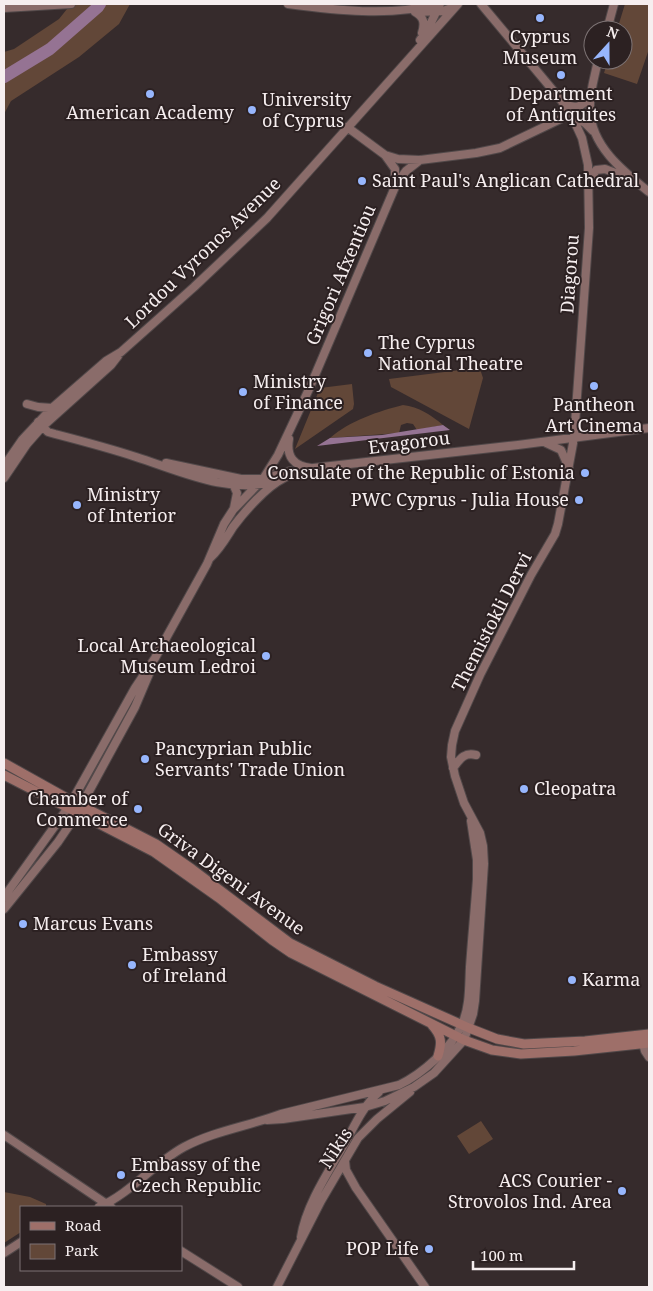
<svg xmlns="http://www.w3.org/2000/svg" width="653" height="1291" viewBox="0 0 653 1291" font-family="'Noto Serif',serif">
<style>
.green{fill:#624738}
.water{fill:#957393}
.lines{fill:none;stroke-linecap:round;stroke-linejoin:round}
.river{stroke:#957393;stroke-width:12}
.secondary-casing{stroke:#514849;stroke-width:10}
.primary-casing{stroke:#514849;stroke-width:11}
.secondary{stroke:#8a6c6a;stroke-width:8}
.primary{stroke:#9e6f69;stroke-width:9}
.poi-dot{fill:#97b6fd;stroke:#2c2122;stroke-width:2}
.labels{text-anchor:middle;stroke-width:4;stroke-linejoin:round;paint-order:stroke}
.poi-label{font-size:18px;fill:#f6eeef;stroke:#2c2122;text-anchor:start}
.street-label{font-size:18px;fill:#f6eeef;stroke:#2c2122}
</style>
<rect width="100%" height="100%" fill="#362b2c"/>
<path class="green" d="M71,4H130L119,24L79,57L11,101L4,114V52L14,49L59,19Z
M625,4H649V49L637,84L604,73L608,60H623V30H617Z
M476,368L481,372L483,378L469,429L391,387L389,379Z
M352,384L354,404L353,409L295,449L320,388Z
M403,405C419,407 431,415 443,425L417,430L413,424L407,423L401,425L399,433L330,438C349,421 379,411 403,405Z
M481,1121L493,1139L469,1154L457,1136Z
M4,1192L30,1197L46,1204V1207H21V1232L4,1243Z"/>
<path class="water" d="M443,425L450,430L317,446L330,438L382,435Z"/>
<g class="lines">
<path class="river" d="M4,77L50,49L98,7L100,4"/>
<g class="secondary-casing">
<path id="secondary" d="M288,4C334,10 391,17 436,4
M4,8L71,4
M415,12C424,17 425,23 422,33
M416,12L443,11L454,7
M607,30L614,4
M420,40L428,29L440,4
M598,60C595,76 589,93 590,110C591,146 623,171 649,192
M564,103C575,110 583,107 589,96
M573,116L585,123L593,131
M347,127L385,155L398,159L420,160L476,153L500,148L571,114
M590,182L596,170L605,169L631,179
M397,183L406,171L420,160
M27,404L38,407L52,408
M38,422L48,432L55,434C82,441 109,448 136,457C180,471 229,495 276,481
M289,439C286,457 294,466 311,468
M546,443L561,450L569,468
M166,463L241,479H263L290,471
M4,466L22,440L52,408L106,361L121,352L194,287L267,218L458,4
M4,478L27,444L42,427L111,365L118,356
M233,484L237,493L234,508
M210,558C220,549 226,538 233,527C245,511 266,487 284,478C293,473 303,471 313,468L518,445L649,428
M453,768C460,759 464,752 476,755
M72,801L135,688L155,658L207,564L224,524L233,510L263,479L278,455L310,387L395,187V169L385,155
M81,806L135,707L149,674
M4,897L67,809
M4,909L58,842L77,814
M642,1040L645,1051L649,1057
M267,1120L283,1119L365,1107L385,1101L414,1087L434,1073L464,1040L473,1014L475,1001L484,864L483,846L480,833L464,803L455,776L451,757L452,745L455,731L480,675L531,575L555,534L558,524L574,438L589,228L588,165L582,138L571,114L561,100L481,4
M4,1135L111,1207
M345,1161L346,1170L356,1188L425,1287
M99,1207C131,1193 153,1164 184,1147C214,1131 249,1126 281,1114L399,1085C422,1074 452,1048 462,1024C470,1007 469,986 470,967C472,938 475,908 477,879V860L471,821
M301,1237C306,1205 329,1171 345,1143C355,1125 363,1106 379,1092
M181,1251L238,1287
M4,1253L21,1242
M277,1287L321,1201L358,1138L377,1119L410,1092"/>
</g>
<g class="primary-casing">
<path id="primary" d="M4,763L72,801L156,844L192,869L290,943L375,986L469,1028L497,1039L524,1044L585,1041L649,1034
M4,775L154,852L219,898L272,940L291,953L464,1040L492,1050L521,1054L574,1051L649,1043
M432,1025C442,1036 442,1043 438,1056"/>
</g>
<use href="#secondary" class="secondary"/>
<use href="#primary" class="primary"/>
</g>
<g class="poi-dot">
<circle cx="540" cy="18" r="5"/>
<circle cx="561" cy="75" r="5"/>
<circle cx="150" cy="94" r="5"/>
<circle cx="252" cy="110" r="5"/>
<circle cx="362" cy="181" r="5"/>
<circle cx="368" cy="353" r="5"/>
<circle cx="594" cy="386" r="5"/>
<circle cx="243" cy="392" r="5"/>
<circle cx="585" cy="473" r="5"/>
<circle cx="579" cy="500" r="5"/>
<circle cx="77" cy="505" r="5"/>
<circle cx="266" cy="656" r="5"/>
<circle cx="145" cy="759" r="5"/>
<circle cx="524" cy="789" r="5"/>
<circle cx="138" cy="809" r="5"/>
<circle cx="23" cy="924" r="5"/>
<circle cx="132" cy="965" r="5"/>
<circle cx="572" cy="980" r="5"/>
<circle cx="121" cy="1175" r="5"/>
<circle cx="622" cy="1191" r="5"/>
<circle cx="429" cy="1249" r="5"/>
</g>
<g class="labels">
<g class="poi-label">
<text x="540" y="43" text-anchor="middle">Cyprus<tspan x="540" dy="21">Museum</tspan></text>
<text x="561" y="100" text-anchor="middle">Department<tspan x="561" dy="21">of Antiquites</tspan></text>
<text x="262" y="106">University<tspan x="262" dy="21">of Cyprus</tspan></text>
<text x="150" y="119" text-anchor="middle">American Academy</text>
<text x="372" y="187">Saint Paul's Anglican Cathedral</text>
<text x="378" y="349">The Cyprus<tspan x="378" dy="21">National Theatre</tspan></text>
<text x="253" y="388">Ministry<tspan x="253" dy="21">of Finance</tspan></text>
<text x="594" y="411" text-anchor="middle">Pantheon<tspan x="594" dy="21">Art Cinema</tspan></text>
<text x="575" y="479" text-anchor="end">Consulate of the Republic of Estonia</text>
<text x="87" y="501">Ministry<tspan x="87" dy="21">of Interior</tspan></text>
<text x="569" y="506" text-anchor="end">PWC Cyprus - Julia House</text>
<text x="256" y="652" text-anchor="end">Local Archaeological<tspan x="256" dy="21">Museum Ledroi</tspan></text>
<text x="155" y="755">Pancyprian Public<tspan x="155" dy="21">Servants' Trade Union</tspan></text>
<text x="534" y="795">Cleopatra</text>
<text x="128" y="805" text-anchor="end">Chamber of<tspan x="128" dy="21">Commerce</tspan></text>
<text x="33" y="930">Marcus Evans</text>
<text x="142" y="961">Embassy<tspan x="142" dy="21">of Ireland</tspan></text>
<text x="582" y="986">Karma</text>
<text x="131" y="1171">Embassy of the<tspan x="131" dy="21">Czech Republic</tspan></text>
<text x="612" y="1187" text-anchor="end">ACS Courier -<tspan x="612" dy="21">Strovolos Ind. Area</tspan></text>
<text x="419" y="1255" text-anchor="end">POP Life</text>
</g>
<g class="street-label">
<text transform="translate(203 253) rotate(-44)" y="6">Lordou Vyronos Avenue</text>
<text transform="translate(570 274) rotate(-86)" y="6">Diagorou</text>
<text transform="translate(341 275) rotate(-67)" y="6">Grigori Afxentiou</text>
<text transform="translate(409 443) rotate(-7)" y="6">Evagorou</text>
<text transform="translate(492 622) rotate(-63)" y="6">Themistokli Dervi</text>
<text transform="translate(231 879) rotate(36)" y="6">Griva Digeni Avenue</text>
<text transform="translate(336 1148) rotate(-57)" y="6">Nikis</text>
</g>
</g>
<rect width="653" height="1291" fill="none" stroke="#f6eeef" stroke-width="10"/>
<rect x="20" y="1206" width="162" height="65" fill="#2c2122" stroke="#7d7374"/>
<rect x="30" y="1222" width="25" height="8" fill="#9e6f69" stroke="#7d7374"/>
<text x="65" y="1231" font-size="15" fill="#f6eeef">Road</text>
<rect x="30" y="1244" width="25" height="15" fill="#624738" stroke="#7d7374"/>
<text x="65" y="1256" font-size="15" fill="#f6eeef">Park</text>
<g transform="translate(608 45) rotate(21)"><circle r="24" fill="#2c2122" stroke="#7d7374"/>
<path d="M0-4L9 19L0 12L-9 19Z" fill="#97b6fd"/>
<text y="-8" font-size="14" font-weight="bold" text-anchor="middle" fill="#f6eeef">N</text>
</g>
<path d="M473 1261v8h101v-8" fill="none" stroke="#f6eeef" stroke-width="2.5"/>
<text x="480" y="1261" font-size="15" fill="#f6eeef" stroke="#2c2122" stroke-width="4" paint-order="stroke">100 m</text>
</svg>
